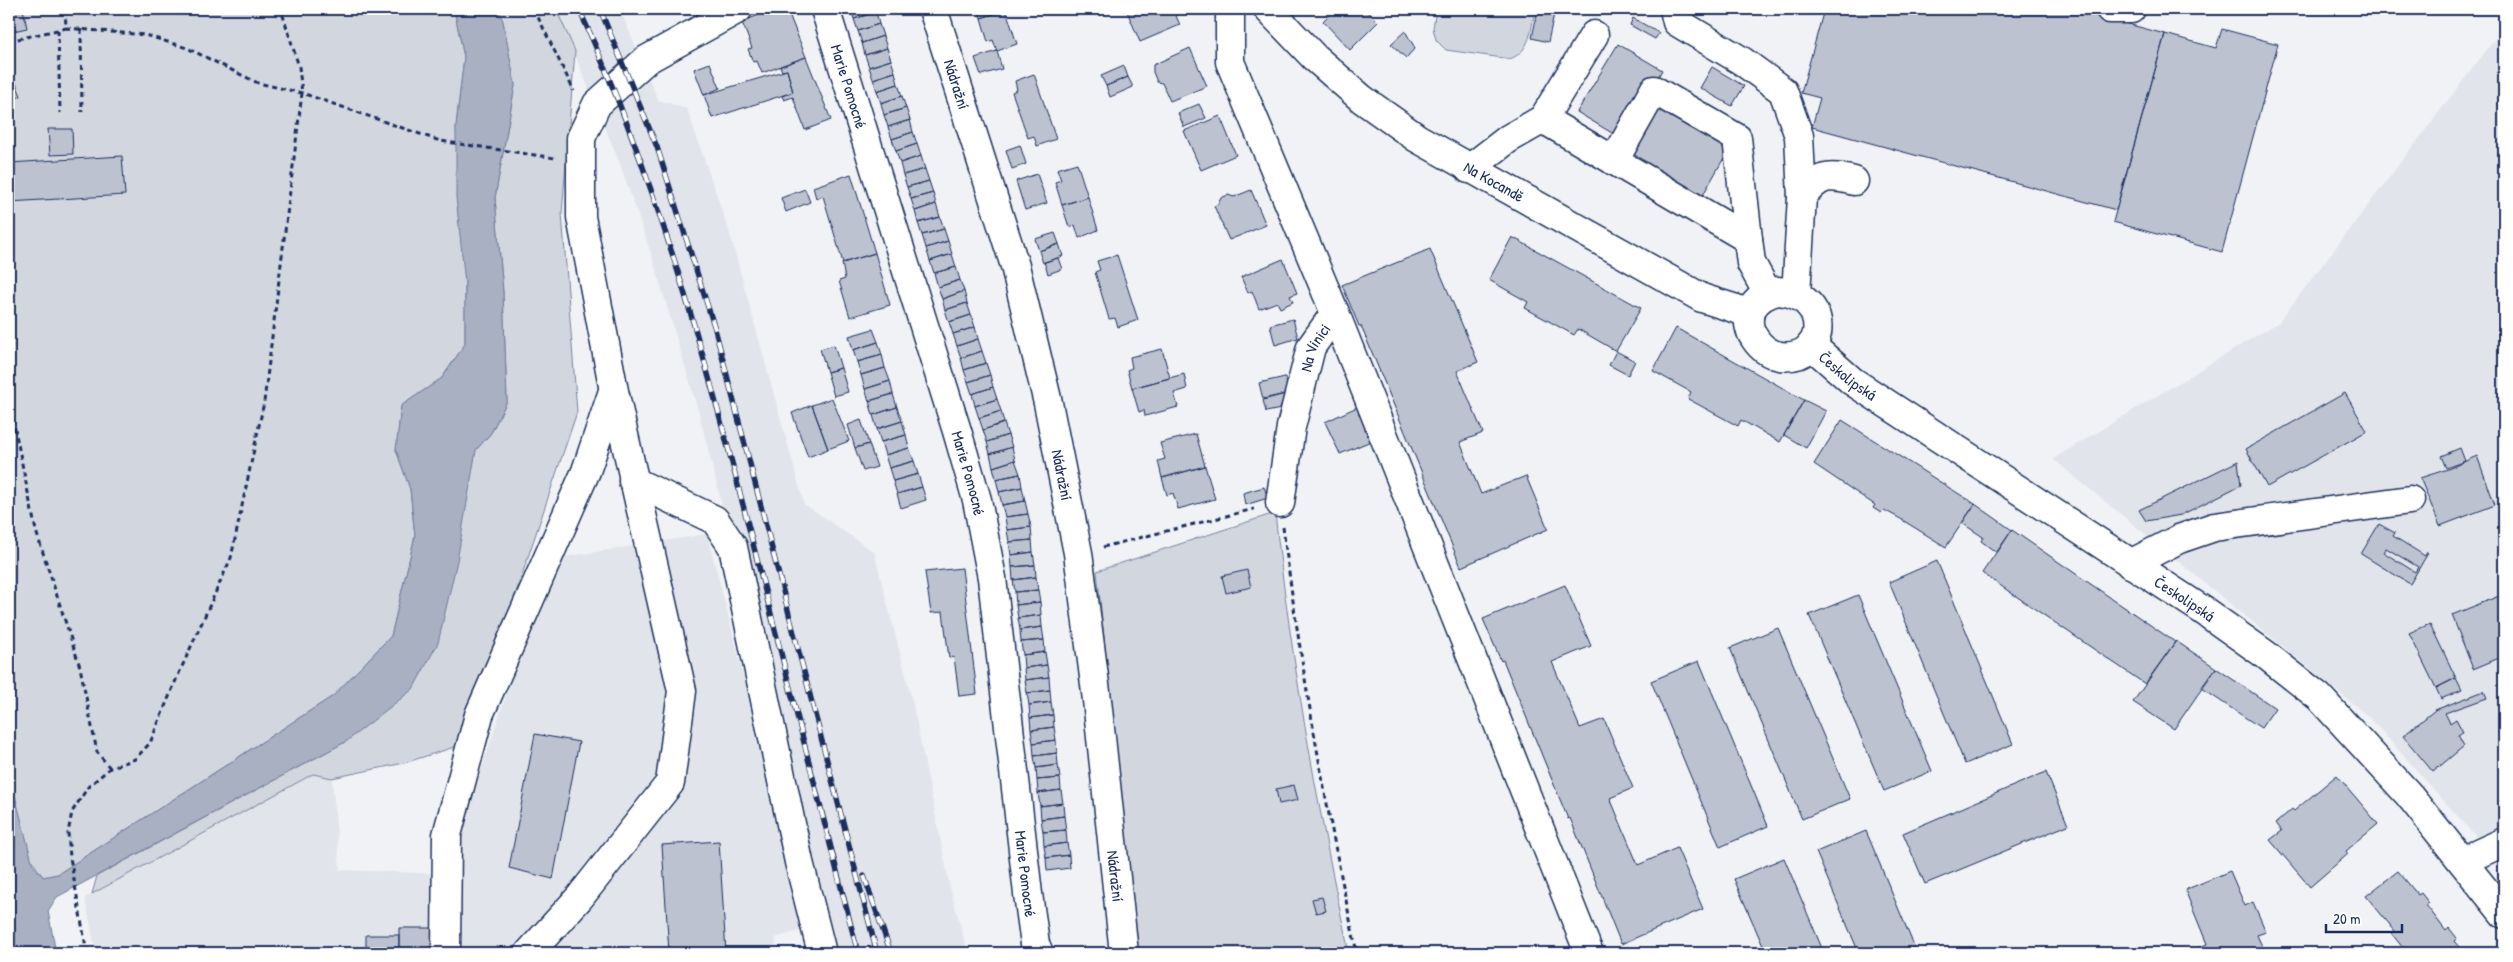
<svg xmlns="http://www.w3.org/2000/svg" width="2513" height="962" viewBox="0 0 2513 962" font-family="'Patrick Hand',sans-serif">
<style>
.built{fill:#e1e4ea}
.green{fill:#d2d6df;stroke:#76829e}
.water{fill:#a8b0c2;stroke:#707c9a}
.building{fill:#bcc2d0;stroke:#1b2f5e;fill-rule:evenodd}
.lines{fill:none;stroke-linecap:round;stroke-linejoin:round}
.minor-casing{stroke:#1b2f5e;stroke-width:31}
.major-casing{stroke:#1b2f5e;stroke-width:31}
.path{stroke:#1b2f5e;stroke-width:3;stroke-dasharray:5 4;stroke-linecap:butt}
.minor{stroke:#fff;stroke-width:28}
.major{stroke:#fff;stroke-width:28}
.rail-casing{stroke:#1b2f5e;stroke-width:5.5}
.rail{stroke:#fff;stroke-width:4;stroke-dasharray:11;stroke-linecap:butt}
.labels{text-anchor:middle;stroke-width:4.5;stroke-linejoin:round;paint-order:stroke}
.street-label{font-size:16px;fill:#1b2f5e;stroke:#fff}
</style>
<rect width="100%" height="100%" fill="#f1f2f5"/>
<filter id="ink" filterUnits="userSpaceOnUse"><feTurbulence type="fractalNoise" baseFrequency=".02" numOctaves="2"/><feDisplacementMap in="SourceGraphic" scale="10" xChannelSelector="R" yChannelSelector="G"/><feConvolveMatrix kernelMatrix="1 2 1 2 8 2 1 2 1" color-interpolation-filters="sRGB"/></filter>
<g filter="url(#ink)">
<path class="built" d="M556,9H620L658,100L687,109L729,231L804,504L874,552L912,700L951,892L968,953H826L771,701L699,413L651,253L620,164Z
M2504,27V868L2369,717L2053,459L2279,322Z
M707,534L776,800L806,929L775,938L777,953H96L85,898L313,774L332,778L340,870L446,874L552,559Z"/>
<path class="green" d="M9,9H454L464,57L456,126L465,283V344L442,378L401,406L396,450L410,489L415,536L391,636L333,696L58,874L43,877L31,859L9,773Z
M498,9H556L575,51L562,213L577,412L505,625L470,742L404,763L332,778L313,774L92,894L97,876L347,741L467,493L476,450L491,433L507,401L503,292L495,198L515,85L503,22Z
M1436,9H1535C1531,29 1531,51 1510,59L1446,50L1436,40L1433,28Z
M1275,513C1291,661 1318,808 1349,953H1137L1097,571Z"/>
<path class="water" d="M454,9H498L503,21L515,85L495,198L503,292L507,401L491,433L476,450L457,561L438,643L413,689L347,741L57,897L48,911L56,953H9V773L33,865L43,877L58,874L333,696L391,636L415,536L410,489L396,450L401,406L442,378L465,344V283L456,197V126L464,57Z"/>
<path class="building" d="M9,9H23L27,28L9,32Z
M773,9H787L806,57L762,73L757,61L753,62L748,49L752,48L742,22Z
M851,9H875L876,12L854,19Z
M978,9H1005L1006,10L981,18Z
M1126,9H1173L1180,25L1140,42Z
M1335,9H1365L1378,22L1350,50L1323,21Z
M1538,9H1555L1548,42L1532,38Z
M1808,9H2071L2165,34L2116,210L1812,127L1820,98L1801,93L1823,13Z
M1006,10L1017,44L997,51L993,40L988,42L981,18Z
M876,12L879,24L858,31L854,19Z
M1633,18L1659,33L1655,39L1630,25Z
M879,24L883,36L862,43L858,31Z
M2222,29L2278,44L2222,252L2113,222L2165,34L2216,48Z
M1405,31L1415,48L1406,58L1391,44Z
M883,36L887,48L865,55L862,43Z
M1618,44L1662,70L1622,139L1577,112Z
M887,48L891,60L869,67L865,55Z
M1190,48L1207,86L1170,101L1162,83L1157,82L1153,72V65Z
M997,51L1002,69L981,75L975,58Z
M806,57L831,120L805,130L793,97L784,100L782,96L793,92L787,70L782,71L780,66Z
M891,60L895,72L873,79L869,67Z
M710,63L720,88L704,95L694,69Z
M1124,66L1128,77L1106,86L1101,76Z
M1712,67L1744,86L1732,106L1700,88Z
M787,70L793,92L712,118L704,95Z
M895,72L898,84L877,91L873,79Z
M1034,74L1056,139L1037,146L1034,136L1028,138L1012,92L1017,90L1015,81Z
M13,76L21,96L9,101V78Z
M1128,77L1133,87L1110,97L1106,86Z
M898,84L902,96L881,103L877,91Z
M902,96L906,108L884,115L881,103Z
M1665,100L1734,140L1699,202L1629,163Z
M1199,104L1206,118L1184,127L1178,113Z
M906,108L910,120L888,127L884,115Z
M1220,116L1236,155L1201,170L1184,131Z
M910,120L913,132L892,139L888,127Z
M48,129H72L73,154L50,155Z
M913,132L917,144L896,151L892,139Z
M917,144L921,156L900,163L896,151Z
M1020,145L1026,164L1012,169L1006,150Z
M122,156L125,195L9,202V163Z
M921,156L925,169L903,175L900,163Z
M1077,163L1088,197L1062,205L1055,182L1061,180L1057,169Z
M925,169L929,181L907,187L903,175Z
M851,174L875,253L843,263L823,196L816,198L813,187Z
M1037,174L1047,203L1025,210L1016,181Z
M929,181L933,193L911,199L907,187Z
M805,189L810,202L786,212L781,198Z
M1251,190L1266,225L1229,240L1214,206L1218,204L1221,198L1228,195L1234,197Z
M933,193L936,204L915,211L911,199Z
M1088,197L1098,230L1079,238L1075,225L1069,227L1062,205Z
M936,204L940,217L918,223L915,211Z
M940,217L944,229L922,235L918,223Z
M944,229L948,241L926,248L922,235Z
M1055,233L1059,244L1039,251L1035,239Z
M1512,237L1641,308L1616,351L1578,329L1574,335L1525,308L1528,302L1489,280Z
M948,241L952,254L930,261L926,248Z
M1059,244L1063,256L1043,263L1039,251Z
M1430,249L1478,362L1457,371L1483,433L1460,442L1481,494L1526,476L1548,529L1461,567L1361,326H1359L1342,285Z
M875,253L890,305L850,317L839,281L845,279L842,263Z
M952,254L956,267L934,273L930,261Z
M1117,255L1138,320L1118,327L1115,318L1109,319L1095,272L1100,270L1097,261Z
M1058,258L1062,269L1048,274L1044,262Z
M1283,259L1297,293L1290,296L1293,302L1280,308L1277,302L1259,309L1252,291L1248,293L1241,277Z
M956,267L960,280L938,287L934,273Z
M960,280L964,291L942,299L938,287Z
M964,291L967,303L945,310L942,299Z
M967,303L971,315L949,322L945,310Z
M971,315L975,327L953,334L949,322Z
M1293,319L1298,338L1275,345L1270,325Z
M975,327L978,339L957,346L953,334Z
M1676,328L1804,400L1780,442L1741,420L1738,426L1688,399L1691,392L1653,371Z
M873,329L878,342L853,350L849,336Z
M978,339L982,351L961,358L957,346Z
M878,342L882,355L857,362L853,350Z
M834,345L841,368L827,372L820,349Z
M1162,349L1170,378L1132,388L1127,370L1132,368L1130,357Z
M982,351L986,363L964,370L961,358Z
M1616,351L1635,361L1628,375L1609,365Z
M882,355L885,368L861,375L857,362Z
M986,363L990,375L968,382L964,370Z
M841,368L848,392L834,396L827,372Z
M885,368L890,381L865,389L861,375Z
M1184,374L1187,389L1174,393L1178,407L1145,416L1144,410L1139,412L1132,388Z
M990,375L993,387L972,394L968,382Z
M1285,377L1289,393L1263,399L1259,383Z
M890,381L893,394L869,401L865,389Z
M993,387L997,399L975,406L972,394Z
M1289,393L1286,408L1266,412L1263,400Z
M2345,393L2367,431L2267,487L2246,449Z
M893,394L897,407L873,415L869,401Z
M832,398L849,441L828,449L812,405Z
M997,399L1001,411L979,418L975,406Z
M1804,400L1826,411L1806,448L1784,435Z
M812,405L828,449L808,457L792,413Z
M897,407L902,421L877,429L873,415Z
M1357,407L1371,441L1340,454L1325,422Z
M1001,411L1004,423L983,430L979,418Z
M861,420L869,444L855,448L848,425Z
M1842,420L1975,504L1946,547L1899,518L1884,510L1881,513L1873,508L1875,505L1814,464Z
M902,421L906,435L881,442L877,429Z
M1004,423L1008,435L987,442L983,430Z
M1196,434L1205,466L1162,478L1158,461L1165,459L1160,443Z
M906,435L909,448L885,455L881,442Z
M1008,435L1012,447L990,454L987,442Z
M869,444L877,467L863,471L855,448Z
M1012,447L1015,460L993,467L990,454Z
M909,448L914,461L889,468L885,455Z
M2460,448L2465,461L2446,468L2441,456Z
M2477,456L2495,505L2440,526L2420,478L2448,469Z
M1015,460L1020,474L996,479L993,467Z
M914,461L918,474L893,481L889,468Z
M2238,461L2241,485L2181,515L2146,521L2139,510Z
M1205,466L1215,499L1178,509L1173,493L1167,495L1162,478Z
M918,474L922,487L897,494L893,481Z
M1020,474L1022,487L999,492L996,479Z
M922,487L926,500L901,508L897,494Z
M1022,487L1025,501L1002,505L999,492Z
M1264,487L1268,498L1245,505L1243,493Z
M1025,501L1028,514L1005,517L1002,505Z
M1975,504L2012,530L1997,553L1981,541L1983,537L1962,523Z
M1028,514L1031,527L1007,530L1005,517Z
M2379,524L2395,533L2393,536L2425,556L2427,552L2428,553L2410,584L2361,554ZM2386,548L2418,567L2415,572L2383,552Z
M1031,527L1032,540L1009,542L1007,530Z
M2012,530L2175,642L2145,684L1982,573Z
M1032,540L1033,552L1011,555L1009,542Z
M1033,552L1035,565L1012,567L1011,555Z
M1937,561L2013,744L1965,764L1889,582Z
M1035,565L1036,577L1013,580L1012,567Z
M962,568L977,694L959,696L954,657L949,658L943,612L931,613L925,572Z
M1247,570L1251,587L1226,593L1222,576Z
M1036,577L1038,590L1015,592L1013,580Z
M1565,585L1591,646L1552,662L1580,728L1604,719L1633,788L1610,798L1638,865L1677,848L1703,909L1621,944L1570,818L1568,819L1503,660L1501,661L1483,619Z
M1038,590L1040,602L1016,605L1015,592Z
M2504,594V656L2473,669L2452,615Z
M1858,595L1932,771L1884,791L1809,615Z
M1040,602L1041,615L1018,618L1016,605Z
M1041,615L1042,627L1020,630L1018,618Z
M2430,624L2456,678L2436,688L2409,633Z
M1042,627L1044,640L1021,642L1020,630Z
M1778,628L1850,799L1802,819L1730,648Z
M1044,640L1045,652L1023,655L1021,642Z
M2176,641L2216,668L2174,729L2133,702Z
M1045,652L1047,665L1024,668L1023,655Z
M1699,661L1768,826L1720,847L1651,681Z
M1047,665L1049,677L1025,680L1024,668Z
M2216,668L2275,708L2261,728L2201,688Z
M1049,677L1050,690L1027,693L1025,680Z
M2456,678L2462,690L2441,699L2436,688Z
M1050,690L1051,702L1029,705L1027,693Z
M2484,691L2487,698L2445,713L2450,723L2456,719L2463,732L2458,735L2464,746L2433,772L2403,736L2435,710Z
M1051,702L1053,715L1030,718L1029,705Z
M1053,715L1054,727L1031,730L1030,718Z
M1054,727L1056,740L1033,743L1031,730Z
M535,734L579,742L553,879L509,868Z
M1056,740L1057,753L1034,756L1033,743Z
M1057,753L1058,765L1036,768L1034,756Z
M1058,765L1060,778L1037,780L1036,768Z
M2046,772L2068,825L1925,884L1903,833Z
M2337,775L2378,824L2346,851L2348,854L2310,887L2270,840L2282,831L2276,823L2292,809L2294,811Z
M1060,778L1061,790L1038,793L1037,780Z
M1294,785L1298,800L1279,804L1276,789Z
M1061,790L1063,803L1040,806L1038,793Z
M1063,803L1064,816L1041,819L1040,806Z
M1064,816L1066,830L1043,832L1041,819Z
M1066,830L1067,843L1044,846L1043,832Z
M1866,831L1917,953H1859L1816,852Z
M719,841L726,953H669L662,845Z
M1067,843L1069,855L1046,858L1044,846Z
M1069,855L1070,868L1047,871L1046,858Z
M1784,858L1824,953H1766L1734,879Z
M2230,871L2245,906L2253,902L2266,932L2257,935L2265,953H2186L2207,944L2185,890Z
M2398,871L2418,895L2421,893L2429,903L2426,905L2446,931L2449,928L2457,938L2454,941L2464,953H2407L2392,934L2395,931L2366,896Z
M1322,897L1326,911L1316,913L1312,899Z
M399,928H437L435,953H399Z
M366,935H399V953H366Z"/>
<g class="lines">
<g class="minor-casing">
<g id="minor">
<path id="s1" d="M825,9L957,431L977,500L992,578L1028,894L1035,944L1039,953"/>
<path d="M1230,9V62L1335,313L1589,953"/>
<path d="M1674,9L1677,22L1742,61L1783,91L1799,136L1802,197L1796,294"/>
<path d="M2110,9H2131"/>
<path d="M1543,119L1748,239L1751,263L1768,294"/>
<path d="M1614,161L1654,90L1737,138L1748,239"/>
<path d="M1469,169L1508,139L1543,119L1594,35"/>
<path d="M1802,197C1820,175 1827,174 1854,181"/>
<path d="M633,481L715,520L733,547L799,862L822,953"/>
<path id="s2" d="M1280,503L1291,427L1311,347L1335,313"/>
<path d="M2130,564L2179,539L2214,527L2410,500"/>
<path d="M2462,861L2504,842"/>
<path d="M446,953L447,835L479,715L586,471L613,391"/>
<path d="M529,953L580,897L670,783L682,691L614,391L581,217V138L597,104L646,60L738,9"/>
</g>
</g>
<g class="major-casing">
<g id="major">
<path id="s3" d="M933,9L1015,266L1048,403L1078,553L1097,700L1124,953"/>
<path id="s4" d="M1268,9L1314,57L1362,99L1417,138L1702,298L1749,313"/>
<path d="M1777,291C1831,293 1830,362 1780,356C1769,354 1761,348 1755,339C1740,317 1754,297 1777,291Z"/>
<path id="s5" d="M1811,345L1852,381L2204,611L2266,655L2319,697L2410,796L2504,914"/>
</g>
</g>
<path class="path" d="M534,9L574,91
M66,28L145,35L187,48L258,83L302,93L440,141L555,158
M81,29L82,112
M58,30L60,113
M9,41L66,28L65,9
M9,401L36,531L80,667L97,752L110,768
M1283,527C1301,670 1327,812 1357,953
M1103,547L1254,509
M87,953L70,857L68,833L72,812L88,787L110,768L135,759L150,743L176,680L231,558L264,402L302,93L299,67L281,9"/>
<use href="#minor" class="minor"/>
<use href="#major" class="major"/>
<g class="rail-casing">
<path id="rail" d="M579,9C657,179 706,359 752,540C788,678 822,816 858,953
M600,9L657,147L715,329L877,953
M864,876L891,953"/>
</g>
<use href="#rail" class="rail"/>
</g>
</g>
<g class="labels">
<g class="street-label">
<text dy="6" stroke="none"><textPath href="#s3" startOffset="79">Nádražní</textPath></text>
<text dy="6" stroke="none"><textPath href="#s1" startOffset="81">Marie Pomocné</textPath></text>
<text dy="6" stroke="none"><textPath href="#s4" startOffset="286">Na Kocandě</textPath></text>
<text dy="6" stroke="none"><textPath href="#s2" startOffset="160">Na Vinici</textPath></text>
<text dy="6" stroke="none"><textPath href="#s5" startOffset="48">Českolipská</textPath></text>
<text dy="6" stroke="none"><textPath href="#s1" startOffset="486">Marie Pomocné</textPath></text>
<text dy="6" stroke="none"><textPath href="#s3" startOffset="484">Nádražní</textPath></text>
<text dy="6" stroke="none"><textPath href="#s5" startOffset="452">Českolipská</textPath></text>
<text dy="6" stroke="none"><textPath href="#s1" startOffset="891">Marie Pomocné</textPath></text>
<text dy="6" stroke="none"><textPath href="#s3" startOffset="889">Nádražní</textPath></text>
</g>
</g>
<rect width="2513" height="962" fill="none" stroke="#fff" stroke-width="30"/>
<rect x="15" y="15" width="2483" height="932" fill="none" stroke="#1b2f5e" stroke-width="2" filter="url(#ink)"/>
<path d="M2326 924v8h76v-8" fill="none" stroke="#1b2f5e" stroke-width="2.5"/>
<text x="2333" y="924" font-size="15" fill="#1b2f5e" stroke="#ffffff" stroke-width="4" paint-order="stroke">20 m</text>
</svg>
